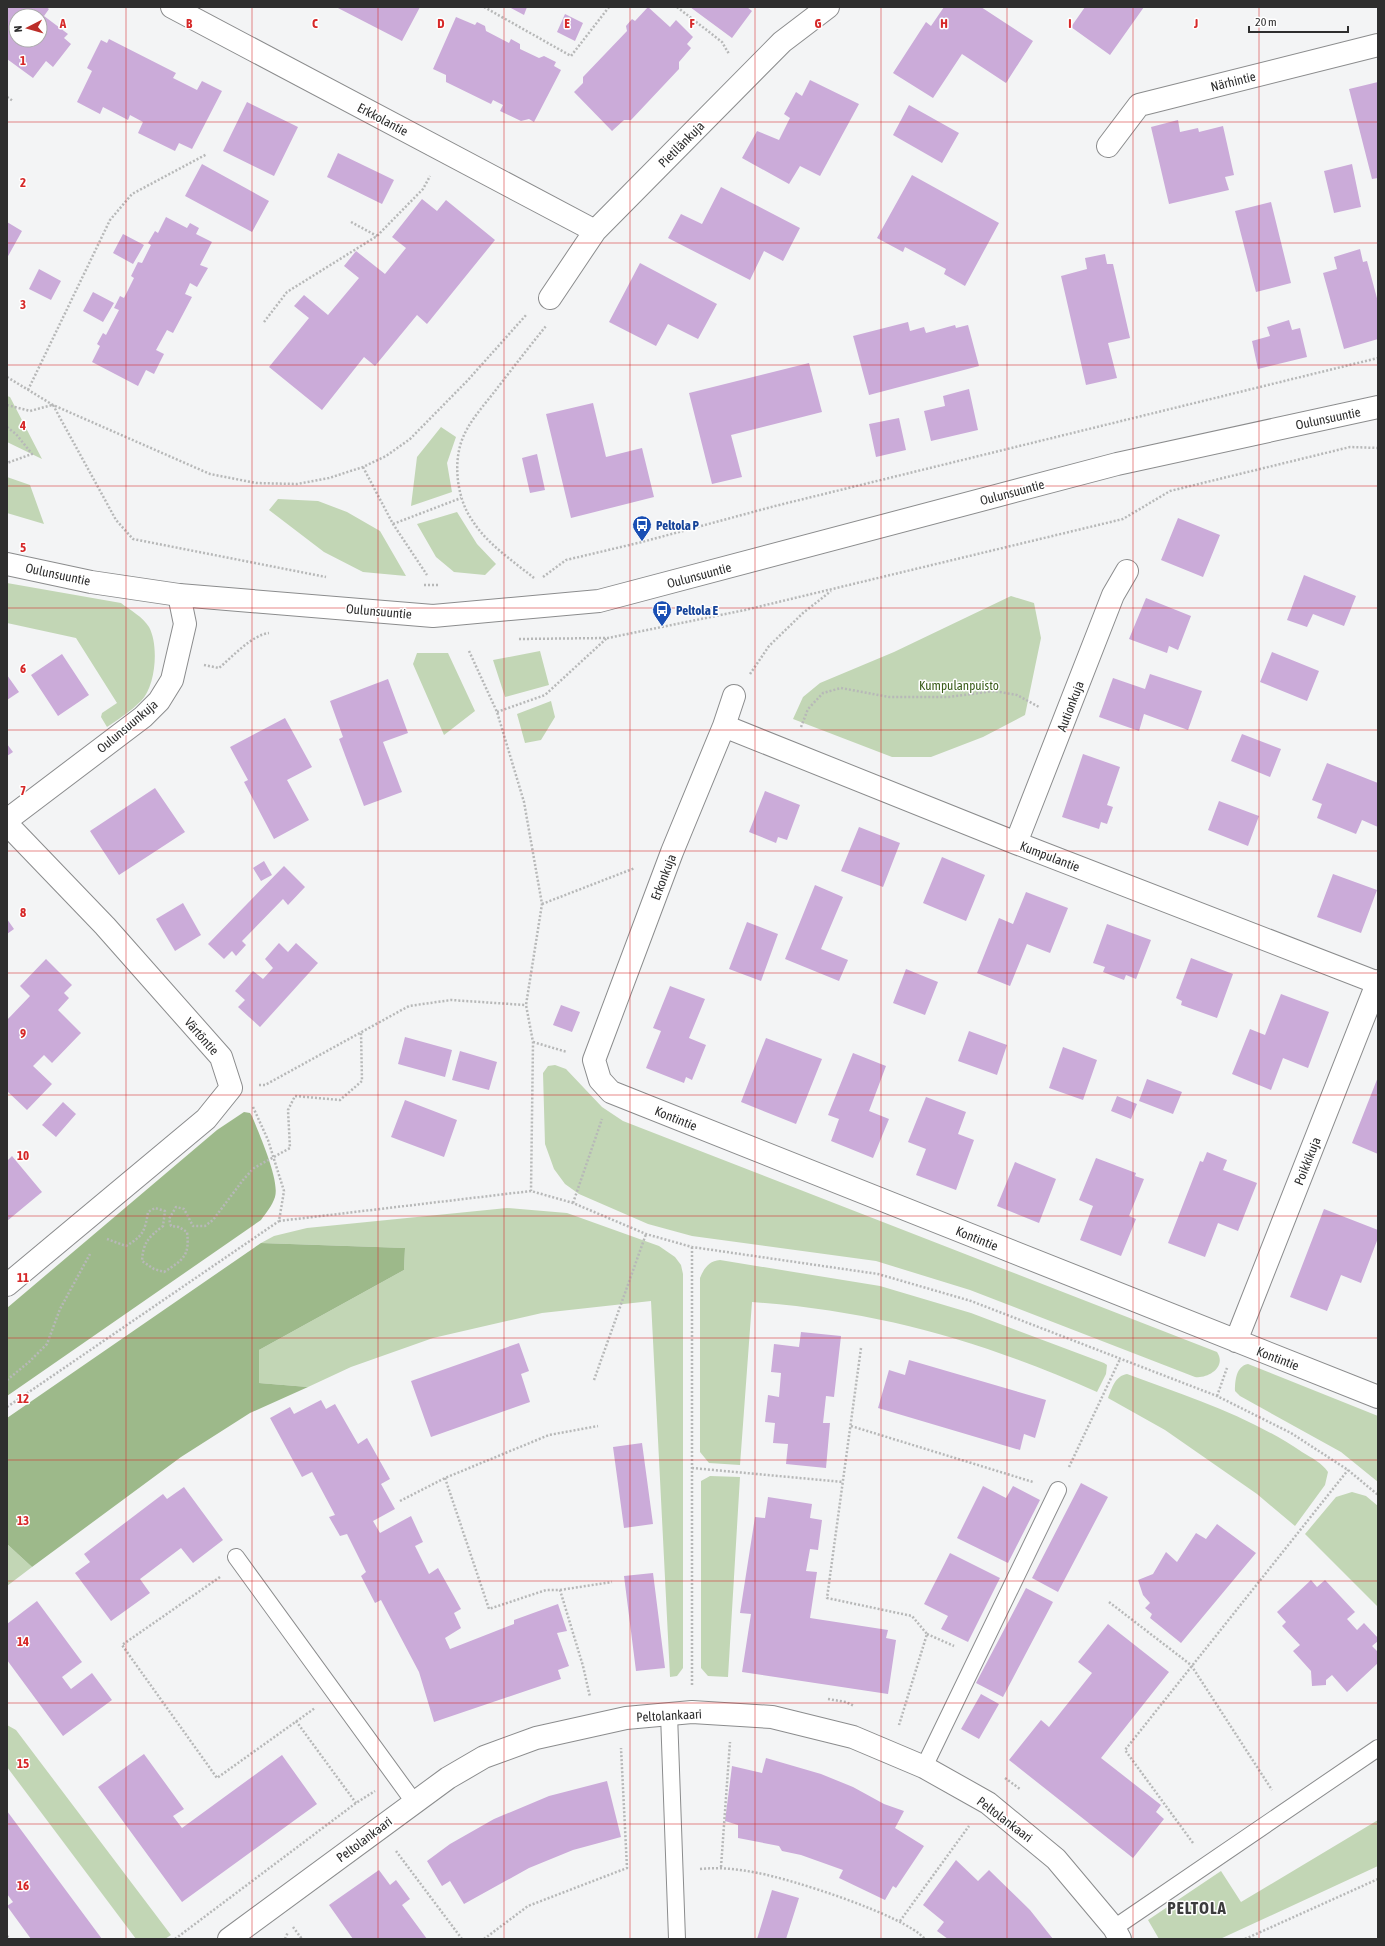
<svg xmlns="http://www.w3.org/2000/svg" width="1385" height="1946" viewBox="0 0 1385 1946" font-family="'Asap Condensed',sans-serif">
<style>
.green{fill:#c2d6b5}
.forest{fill:#9db98a}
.building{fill:#cbabd9;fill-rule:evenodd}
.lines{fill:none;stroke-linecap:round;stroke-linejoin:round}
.service-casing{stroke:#8b8c8d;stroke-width:18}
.minor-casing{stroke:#8b8c8d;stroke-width:24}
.secondary-casing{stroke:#8b8c8d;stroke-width:24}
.path{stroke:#b7b8b8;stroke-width:2.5;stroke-dasharray:2 2;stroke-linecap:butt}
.service{stroke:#fff;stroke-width:16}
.minor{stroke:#fff;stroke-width:22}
.secondary{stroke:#fff;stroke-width:22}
.grid{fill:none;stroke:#d62828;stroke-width:1;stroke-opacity:0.55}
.labels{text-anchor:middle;stroke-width:3;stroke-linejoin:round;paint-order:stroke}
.street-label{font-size:13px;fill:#2e2e2e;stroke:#fff}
.transit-label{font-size:13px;font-weight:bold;fill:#164399;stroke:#fff;text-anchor:start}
.park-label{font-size:13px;fill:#3a5d1a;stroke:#fff}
.district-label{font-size:17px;font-weight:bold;letter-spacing:1px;fill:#3c3c3d;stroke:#fff}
.grid-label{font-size:13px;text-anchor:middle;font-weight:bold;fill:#d62828;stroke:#fff;stroke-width:3;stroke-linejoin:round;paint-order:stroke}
</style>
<rect width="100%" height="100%" fill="#f3f4f5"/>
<path class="green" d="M7,396L10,397L42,459L7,442Z
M441,427L456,437L447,463L452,492L411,506L417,457Z
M7,477L30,485L44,524L7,513Z
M278,499L318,501L347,512L380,531L406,576L363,572L324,552L269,510Z
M457,512L477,544L496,564L485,575L454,572L436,557L417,524Z
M7,583L121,603C130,610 143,617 149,627C159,645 156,686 141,701C131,711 119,719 107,727L101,717L102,713L117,703L76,638L7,623Z
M1011,596L1034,603L1041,638L1025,715L983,737L931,757H892L793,719L803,697L820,683L894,652Z
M540,651L549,685L505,697L493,660Z
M417,653H448L475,711L444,735L413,664Z
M551,701L555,717L541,740L525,743L517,714Z
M555,1065L566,1069L602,1107L623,1121L1217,1352C1227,1367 1208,1379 1195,1377L970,1290L876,1261L692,1236L648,1224L579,1194L565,1184L554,1169L545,1144L543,1073L548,1066Z
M507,1208L567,1213L659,1246L675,1257L681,1265L683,1274V1668L677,1676L670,1677L651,1301L542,1313L433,1338L351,1367L308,1387L259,1383V1350L404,1270L405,1248L261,1243L274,1236L307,1228Z
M720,1260L880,1286L971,1313L1104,1363L1107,1365L1106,1374L1097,1392C982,1341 878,1311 752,1302L740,1465L709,1463L700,1452V1278C704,1268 709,1261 720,1260Z
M1248,1364L1378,1416V1482L1341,1452L1240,1396L1235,1391C1235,1381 1236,1366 1248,1364Z
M1127,1374C1187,1396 1249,1416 1302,1452C1312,1458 1322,1463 1328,1472L1325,1485L1295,1526L1257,1494L1165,1430L1108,1398C1112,1388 1115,1376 1127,1374Z
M710,1476L740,1477L728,1677L708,1676L701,1668V1481Z
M1352,1492L1366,1496L1378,1506V1607L1305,1534L1336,1497Z
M7,1544L32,1567L7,1586Z
M7,1725L16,1730L171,1935L165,1939H136L7,1767Z
M1378,1820V1866L1220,1939H1159L1148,1920L1221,1871L1241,1902Z"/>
<path class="forest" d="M244,1112L250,1113L252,1116C259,1134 280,1180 275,1197C272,1206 266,1213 261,1220L7,1396V1308L217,1130Z
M261,1243L405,1248L404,1270L259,1350V1383L308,1387L250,1413L181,1457L32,1567L7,1544V1418Z"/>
<path class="building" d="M7,7H46L49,9L44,16L68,34L64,38L71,44L53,67L46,61L33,78L7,59ZM16,16H40V40H16Z
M336,7H420L402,41Z
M509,7H527L524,15Z
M648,7L670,27L676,20L693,37L687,44L691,48L679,62V69L631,120H624L612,131L574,92L583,83V77L627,31L626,26L632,19L635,21Z
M690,7H747L752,11L732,38Z
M944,7H981L1033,41L1006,83L962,54L933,98L893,73L926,22L931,26Z
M1085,7H1144L1110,55L1071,27Z
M565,14L583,23L575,41L557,32Z
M456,17L475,25L477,22L485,26L486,31L509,43L511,39L520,44V49L539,58L544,56L556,62L554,66L561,70L534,122L529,119L521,121L500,111L503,105L493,100L491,104L446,82V75L433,69Z
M109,39L176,73L173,78L197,90L202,81L222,91L192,149L179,143L175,151L138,133L143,122L130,115L128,120L103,107L100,114L77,102L92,71L87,68L101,40L107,43Z
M810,80L859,104L820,176L800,166L789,184L742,158L757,131L779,140L790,118L784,114L796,92L802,96Z
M1378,82V178L1372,179L1349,89Z
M247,102L298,127L274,176L223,151Z
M909,105L959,133L942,163L893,135Z
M1178,120L1180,132L1198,128L1199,132L1223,126L1234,175L1225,177L1229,190L1169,204L1151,127Z
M338,153L394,180L382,204L327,177Z
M202,164L269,201L252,232L185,196Z
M1352,164L1361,207L1334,213L1324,171Z
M912,175L999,223L965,286L944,274L946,269L905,247L903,252L877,238Z
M721,187L800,228L783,261L764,251L750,280L668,238L681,214L702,224Z
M422,199L437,211L446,200L495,240L427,324L417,315L375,366L364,357L322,410L269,367L309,318L294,306L304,295L328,315L359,278L344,266L356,251L385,274L406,248L392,237Z
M1271,202L1291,283L1256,292L1235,211Z
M166,217L187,228L190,223L199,228L196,234L212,242L200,265L208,268L197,287L190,283L185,294L192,297L173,333L167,330L156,350L164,354L154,374L146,370L138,386L92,362L100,346L97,344L103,333L106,335L119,310L114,308L120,296L124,298L134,278L131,276L138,262L142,263L151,245L148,243L155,231L158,233Z
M7,222L22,231L7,258Z
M123,234L144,245L133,264L113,253Z
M1360,249L1363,262L1367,261L1378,302V339L1344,349L1323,273L1337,269L1334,257Z
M1105,254L1107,264H1113L1130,338L1108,343L1117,378L1086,385L1061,276L1087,269L1085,258Z
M640,263L717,304L698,339L668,324L656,346L609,322Z
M39,269L61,281L51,300L29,289Z
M93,292L114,303L103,322L83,311Z
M1289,320L1292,330L1300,328L1307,357L1258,369L1252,341L1270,336L1267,327Z
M908,322L910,331L924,327L926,333L955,325L956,328L968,325L979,366L869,395L853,336Z
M809,363L822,412L731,435L742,477L712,484L689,393Z
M969,389L978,430L931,441L924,411L945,406L943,396Z
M593,403L606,457L642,448L654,497L571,518L546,414Z
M899,418L906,450L876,457L869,424Z
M537,454L545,490L530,493L522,458Z
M1178,518L1220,535L1203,577L1161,560Z
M1304,575L1356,596L1344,626L1313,614L1307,627L1287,620Z
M1146,598L1191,616L1178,650L1169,646L1167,653L1129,639Z
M1272,652L1319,671L1307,701L1260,682Z
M62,654L89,695L58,716L31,675Z
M1150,674L1202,691L1188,730L1144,714L1139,731L1099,717L1113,678L1145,689Z
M7,675L19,692L7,700Z
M388,679L408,733L383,742L402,792L364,806L339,739L343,737L330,701Z
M285,718L312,767L287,780L309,820L274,839L244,782L248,780L230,747Z
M1242,734L1281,749L1270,777L1231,761Z
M7,744L13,752L7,756Z
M1083,754L1120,767L1107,805L1113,807L1107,824L1101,822L1099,829L1062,817Z
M1327,763L1378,783V827L1362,820L1356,834L1317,818L1322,804L1312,800Z
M155,788L185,832L119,875L90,831Z
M765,791L800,805L787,840L778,837L776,843L749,832Z
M1219,801L1259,816L1248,846L1208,830Z
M859,827L900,843L883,887L841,871Z
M942,857L985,875L966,921L923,903Z
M264,861L272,875L261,881L253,868Z
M284,866L305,887L288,905L283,899L242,941L246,945L236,956L232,951L224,959L208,944Z
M1333,874L1377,890L1361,933L1317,917Z
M815,885L843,897L821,949L848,960L839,981L785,959Z
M1026,892L1068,908L1050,953L1027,944L1010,986L977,973L999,918L1013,924Z
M183,903L201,935L175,951L156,919Z
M7,919L14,929L7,934Z
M747,922L778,934L761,981L729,969Z
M1107,924L1151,940L1136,979L1126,975L1124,980L1103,972L1105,967L1093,963Z
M279,943L288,952L296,943L318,963L260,1027L238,1007L245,1000L235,991L253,971L263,979L273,968L265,959Z
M1191,958L1233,974L1217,1018L1181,1005L1182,1001L1176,998Z
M46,959L72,985L64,993L69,998L58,1010L81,1033L52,1063L44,1055L33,1066L52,1084L27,1110L7,1091V1020L30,996L20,986Z
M906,969L938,982L925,1015L893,1003Z
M670,986L705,999L689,1038L706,1045L692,1080L686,1077L684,1083L646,1068L661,1031L653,1028Z
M1281,994L1329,1012L1308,1068L1283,1058L1271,1090L1232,1074L1250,1029L1265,1035Z
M561,1005L580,1012L572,1032L553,1025Z
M969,1031L1007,1045L997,1075L958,1061Z
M405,1037L452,1050L445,1077L398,1064Z
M766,1038L822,1059L796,1124L741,1102Z
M1063,1047L1097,1060L1083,1100L1049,1088Z
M460,1051L497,1062L489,1090L452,1080Z
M853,1053L886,1066L869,1111L889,1119L873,1158L831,1141L839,1119L828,1115Z
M1378,1077V1154L1352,1143Z
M1147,1079L1182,1092L1173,1114L1139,1101Z
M1117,1096L1137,1104L1131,1119L1111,1111Z
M926,1097L966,1112L958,1134L974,1140L956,1190L916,1175L926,1149L908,1142Z
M405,1100L457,1120L444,1157L391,1137Z
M63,1102L76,1114L56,1137L42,1125Z
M1207,1152L1227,1160L1223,1170L1257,1183L1238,1231L1218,1223L1205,1257L1168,1243L1200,1161L1203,1162Z
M12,1156L42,1192L7,1221V1161Z
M1096,1158L1136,1173L1135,1176L1144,1179L1129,1216L1136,1219L1121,1256L1080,1240L1093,1206L1079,1200Z
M1015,1162L1056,1179L1039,1223L997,1206Z
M1324,1209L1378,1230V1238L1361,1283L1341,1275L1327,1311L1290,1297Z
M801,1332L841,1336L834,1397L826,1396L823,1423H830L826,1468L786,1464L788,1444L773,1443L775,1423L765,1422L768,1395L779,1397L781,1373L771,1372L774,1344L799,1347Z
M519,1343L529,1371L521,1374L530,1402L431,1437L411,1381Z
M909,1360L1046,1400L1035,1438L1024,1434L1020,1450L878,1408L889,1370L905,1375Z
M321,1400L326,1409L335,1404L358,1444L367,1438L390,1479L381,1484L395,1509L373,1521L380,1533L411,1516L423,1542L415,1546L429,1574L438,1568L461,1609L454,1613L461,1628L445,1638L450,1649L514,1624V1620L558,1604L567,1631L557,1633L569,1666L558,1670L561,1679L434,1722L419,1672L381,1600L375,1603L361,1576L366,1572L347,1534L340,1536L329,1517L335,1515L312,1472L302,1477L270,1418L290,1407L294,1414Z
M642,1443L653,1524L624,1528L613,1447Z
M1081,1483L1108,1497L1058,1592L1032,1578Z
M983,1486L1006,1498L1013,1486L1040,1500L1008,1563L957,1538Z
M184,1487L223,1540L193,1563L181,1548L140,1579L150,1593L111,1621L75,1573L90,1562L84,1554L163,1494L167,1499Z
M768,1497L812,1504L810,1518L822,1520L818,1550L810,1549L806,1571L817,1572L810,1618L888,1630L886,1638L896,1640L888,1694L742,1672L751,1614L740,1613L755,1517L765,1518Z
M1217,1524L1256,1553L1181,1643L1150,1618L1152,1614L1145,1608L1150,1603L1143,1595L1138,1580L1153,1574L1166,1552L1177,1562L1196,1533L1206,1539Z
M950,1553L1000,1578L968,1642L941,1629L948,1616L924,1604Z
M653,1573L665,1668L636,1671L624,1576Z
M1311,1580L1317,1587L1325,1580L1355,1612L1347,1619L1357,1630L1364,1623L1378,1638V1641L1372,1646L1378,1652V1663L1347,1692L1332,1675L1326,1680V1685L1312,1686L1311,1671L1293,1651L1300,1645L1282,1626L1286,1622L1277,1612Z
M1026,1588L1053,1602L1003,1697L976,1683Z
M37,1601L82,1662L62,1677L71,1689L92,1673L112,1700L63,1736L7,1660V1624Z
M1108,1624L1169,1672L1101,1758L1161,1805L1156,1812L1164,1819L1133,1858L1009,1760L1041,1720L1049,1727L1092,1673L1078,1662Z
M981,1694L999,1704L979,1739L961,1729Z
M144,1754L184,1809L173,1816L182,1828L282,1755L317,1804L182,1902L98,1787Z
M766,1758L821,1774L853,1787L884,1804L904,1811L895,1828L924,1846L896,1888L893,1886L885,1900L839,1878L843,1870L801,1855L782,1851L779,1846L738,1838V1825L725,1821L732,1766L762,1773Z
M607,1781L621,1837L573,1850L529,1868L464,1904L450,1881L442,1886L427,1861L450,1844L494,1819L549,1796Z
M7,1811L102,1939H31L7,1906L13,1902L7,1894Z
M956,1860L978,1881L989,1870L1030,1910L1053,1939H948L937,1931L944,1922L923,1905Z
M379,1870L390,1885L396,1880L410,1899L402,1905L427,1939H353L329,1905Z
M772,1890L799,1898L786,1939H757Z"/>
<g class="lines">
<g class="service-casing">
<path id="service" d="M236,1557L414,1802
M669,1714L677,1939
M924,1767L1058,1490
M1114,1928L1378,1748"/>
</g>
<g class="minor-casing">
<path id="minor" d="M172,7L595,231
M1108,146L1139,105L1378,45
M550,298L595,231L782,42L828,7
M734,696L724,726L672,852L594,1060L600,1080L611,1092L1378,1397
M724,726L1016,843L1378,983
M7,820L143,717L159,701L172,680L185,624L179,595
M7,824L105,926L221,1057L231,1088L206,1119L7,1285
M1016,843L1113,595L1127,571
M1236,1341L1378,981
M229,1939L448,1778L484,1757L536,1738L626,1718L692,1712L772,1717L853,1737L924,1767L988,1803L1056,1859L1114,1928L1120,1939"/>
</g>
<g class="secondary-casing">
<path id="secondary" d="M7,564L91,582L179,595L433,616L599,601L1117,464L1378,407"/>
</g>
<path class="path" d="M484,7L571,56L609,7
M677,7L722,42L729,54
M7,97L13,101
M351,222L377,236
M264,322L287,292L377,236L423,189L430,176
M7,377L53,405L210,474L256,483L297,484L329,478L363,467L386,456L410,439L468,380L527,314
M28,390L110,220L132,194L207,154
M7,405L30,411L52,405
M53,405L116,520L133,539L326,577
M7,427L16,434L32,454L7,463
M363,467L393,524L427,575
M393,524L461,498
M543,577L566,560L642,542L775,506L1378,358
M534,578C513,561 487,544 472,520C456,497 452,458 465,433C473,417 485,404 495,391C512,369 529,347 546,326
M424,585H439
M519,639L608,638L745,610L1123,519L1170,491L1350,447L1378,448
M469,651L497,712L524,802L542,904L526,1005L533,1042L531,1191
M204,665L219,668C232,657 252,635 269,633
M750,674L769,646L803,613L831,591
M497,712L545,695L607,638
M801,727L808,709L823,693L841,688L889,697H949L994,691L1017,695L1039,707
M542,904L635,868
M533,1042L567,1052
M259,1085H265L409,1006L451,1000L525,1005
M253,1107L268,1140L284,1191L279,1221L531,1191L573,1203L646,1234L692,1247L878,1274L971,1301L1217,1396L1291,1433L1348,1470L1378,1495
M573,1203L602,1119
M107,1239L126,1246C143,1236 145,1231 148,1212L155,1208L165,1211L163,1226C149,1237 143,1242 142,1261L154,1269L164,1272C183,1260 190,1256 187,1232L179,1227L171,1226L169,1219L176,1207L184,1209L193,1226H205L213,1220L243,1180L254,1168L290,1148L288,1110L295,1096L340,1100L362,1081L361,1031
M861,1348L827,1598L912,1616L927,1634L899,1725
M7,1380L29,1362L47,1344L60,1309L90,1254
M594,1380L646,1234
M1217,1396L1227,1368
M7,1407L279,1221
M851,1426L1033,1482
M1069,1467L1120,1359
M692,1468L843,1482
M445,1478L489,1609L546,1590H560L583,1666L590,1697
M400,1501L445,1478L549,1435L598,1426
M220,1577L122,1645L217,1778L315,1708
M560,1590L612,1582
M1109,1602L1191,1665L1272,1790
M927,1634L954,1646
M692,1685V1247
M828,1699L846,1702L854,1706
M296,1721L356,1803
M1005,1778L1020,1789
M1193,1843L1125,1750L1348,1470
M396,1851L462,1939
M721,1867L730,1742
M700,1869C720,1867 738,1869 758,1873C791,1879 904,1915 925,1939
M900,1921L969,1826
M293,1927L302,1939
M7,1936L10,1939
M175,1939L356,1803L375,1791
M285,1939L288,1932
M484,1939L528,1906L627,1868L621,1748
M1245,1939L1378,1879"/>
<use href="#service" class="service"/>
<use href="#minor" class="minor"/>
<use href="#secondary" class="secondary"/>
</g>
<path class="grid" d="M126,7V1939M252,7V1939M378,7V1939M504,7V1939M630,7V1939M755,7V1939M881,7V1939M1007,7V1939M1133,7V1939M1259,7V1939M7,122H1378M7,243H1378M7,365H1378M7,486H1378M7,608H1378M7,730H1378M7,851H1378M7,973H1378M7,1095H1378M7,1216H1378M7,1338H1378M7,1460H1378M7,1581H1378M7,1703H1378M7,1824H1378"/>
<defs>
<g id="bus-pin" transform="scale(1)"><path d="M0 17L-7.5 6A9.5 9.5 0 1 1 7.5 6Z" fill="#1a4fb4" stroke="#fff"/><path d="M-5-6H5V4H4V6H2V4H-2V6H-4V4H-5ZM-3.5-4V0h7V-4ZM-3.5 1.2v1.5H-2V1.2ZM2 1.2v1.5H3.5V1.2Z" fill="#fff"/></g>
</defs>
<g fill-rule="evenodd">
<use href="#bus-pin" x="642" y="525"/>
<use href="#bus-pin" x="662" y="610"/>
</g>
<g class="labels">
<g class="street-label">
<text transform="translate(1233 81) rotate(-14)" y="5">Närhintie</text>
<text transform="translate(383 119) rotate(28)" y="5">Erkkolantie</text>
<text transform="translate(681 144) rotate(-45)" y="5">Pietilänkuja</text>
<text transform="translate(1328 418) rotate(-12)" y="5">Oulunsuuntie</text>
<text transform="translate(1012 492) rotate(-15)" y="5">Oulunsuuntie</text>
<text transform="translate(58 574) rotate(12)" y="5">Oulunsuuntie</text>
<text transform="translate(699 575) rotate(-15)" y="5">Oulunsuuntie</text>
<text transform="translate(379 611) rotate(5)" y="5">Oulunsuuntie</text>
<text transform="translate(1070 706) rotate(-69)" y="5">Autionkuja</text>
<text transform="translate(127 726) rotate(-40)" y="5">Oulunsuunkuja</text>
<text transform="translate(1050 856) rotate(21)" y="5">Kumpulantie</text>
<text transform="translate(663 877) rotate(-69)" y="5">Erkonkuja</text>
<text transform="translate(202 1036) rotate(49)" y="5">Värtöntie</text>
<text transform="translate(676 1118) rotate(22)" y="5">Kontintie</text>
<text transform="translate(1307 1161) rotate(-68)" y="5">Poikkikuja</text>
<text transform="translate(977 1238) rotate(22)" y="5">Kontintie</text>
<text transform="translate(1278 1358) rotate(21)" y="5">Kontintie</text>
<text transform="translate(669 1715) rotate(-3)" y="5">Peltolankaari</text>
<text transform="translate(1005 1819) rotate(37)" y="5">Peltolankaari</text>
<text transform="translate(364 1839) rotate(-37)" y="5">Peltolankaari</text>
</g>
<g class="transit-label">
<text x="656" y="530">Peltola P</text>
<text x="676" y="615">Peltola E</text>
</g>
<g class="park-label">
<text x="959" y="690">Kumpulanpuisto</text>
</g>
<g class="district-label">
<text x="1197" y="1914">PELTOLA</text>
</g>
</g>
<g class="grid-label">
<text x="63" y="28">A</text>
<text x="189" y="28">B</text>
<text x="315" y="28">C</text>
<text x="441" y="28">D</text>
<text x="567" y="28">E</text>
<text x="692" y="28">F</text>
<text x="818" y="28">G</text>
<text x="944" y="28">H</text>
<text x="1070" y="28">I</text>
<text x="1196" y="28">J</text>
<text x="23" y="65">1</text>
<text x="23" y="187">2</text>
<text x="23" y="309">3</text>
<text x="23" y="430">4</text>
<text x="23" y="552">5</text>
<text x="23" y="673">6</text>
<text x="23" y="795">7</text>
<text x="23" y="917">8</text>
<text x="23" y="1038">9</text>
<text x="23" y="1160">10</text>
<text x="23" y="1282">11</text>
<text x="23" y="1403">12</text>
<text x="23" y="1525">13</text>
<text x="23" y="1646">14</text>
<text x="23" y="1768">15</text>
<text x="23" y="1890">16</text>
</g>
<rect width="1385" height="1946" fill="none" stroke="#2e2e2e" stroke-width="16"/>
<g transform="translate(28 28) rotate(264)"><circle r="19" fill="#ffffff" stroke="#ababab"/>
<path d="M0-3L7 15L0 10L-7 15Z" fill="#bc2e29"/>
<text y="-6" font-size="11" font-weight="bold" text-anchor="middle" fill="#2e2e2e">N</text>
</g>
<path d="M1249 26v6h99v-6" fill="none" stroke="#2e2e2e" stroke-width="2"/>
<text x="1255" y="26" font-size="12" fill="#2e2e2e" stroke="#ffffff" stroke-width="3" paint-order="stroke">20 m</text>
</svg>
